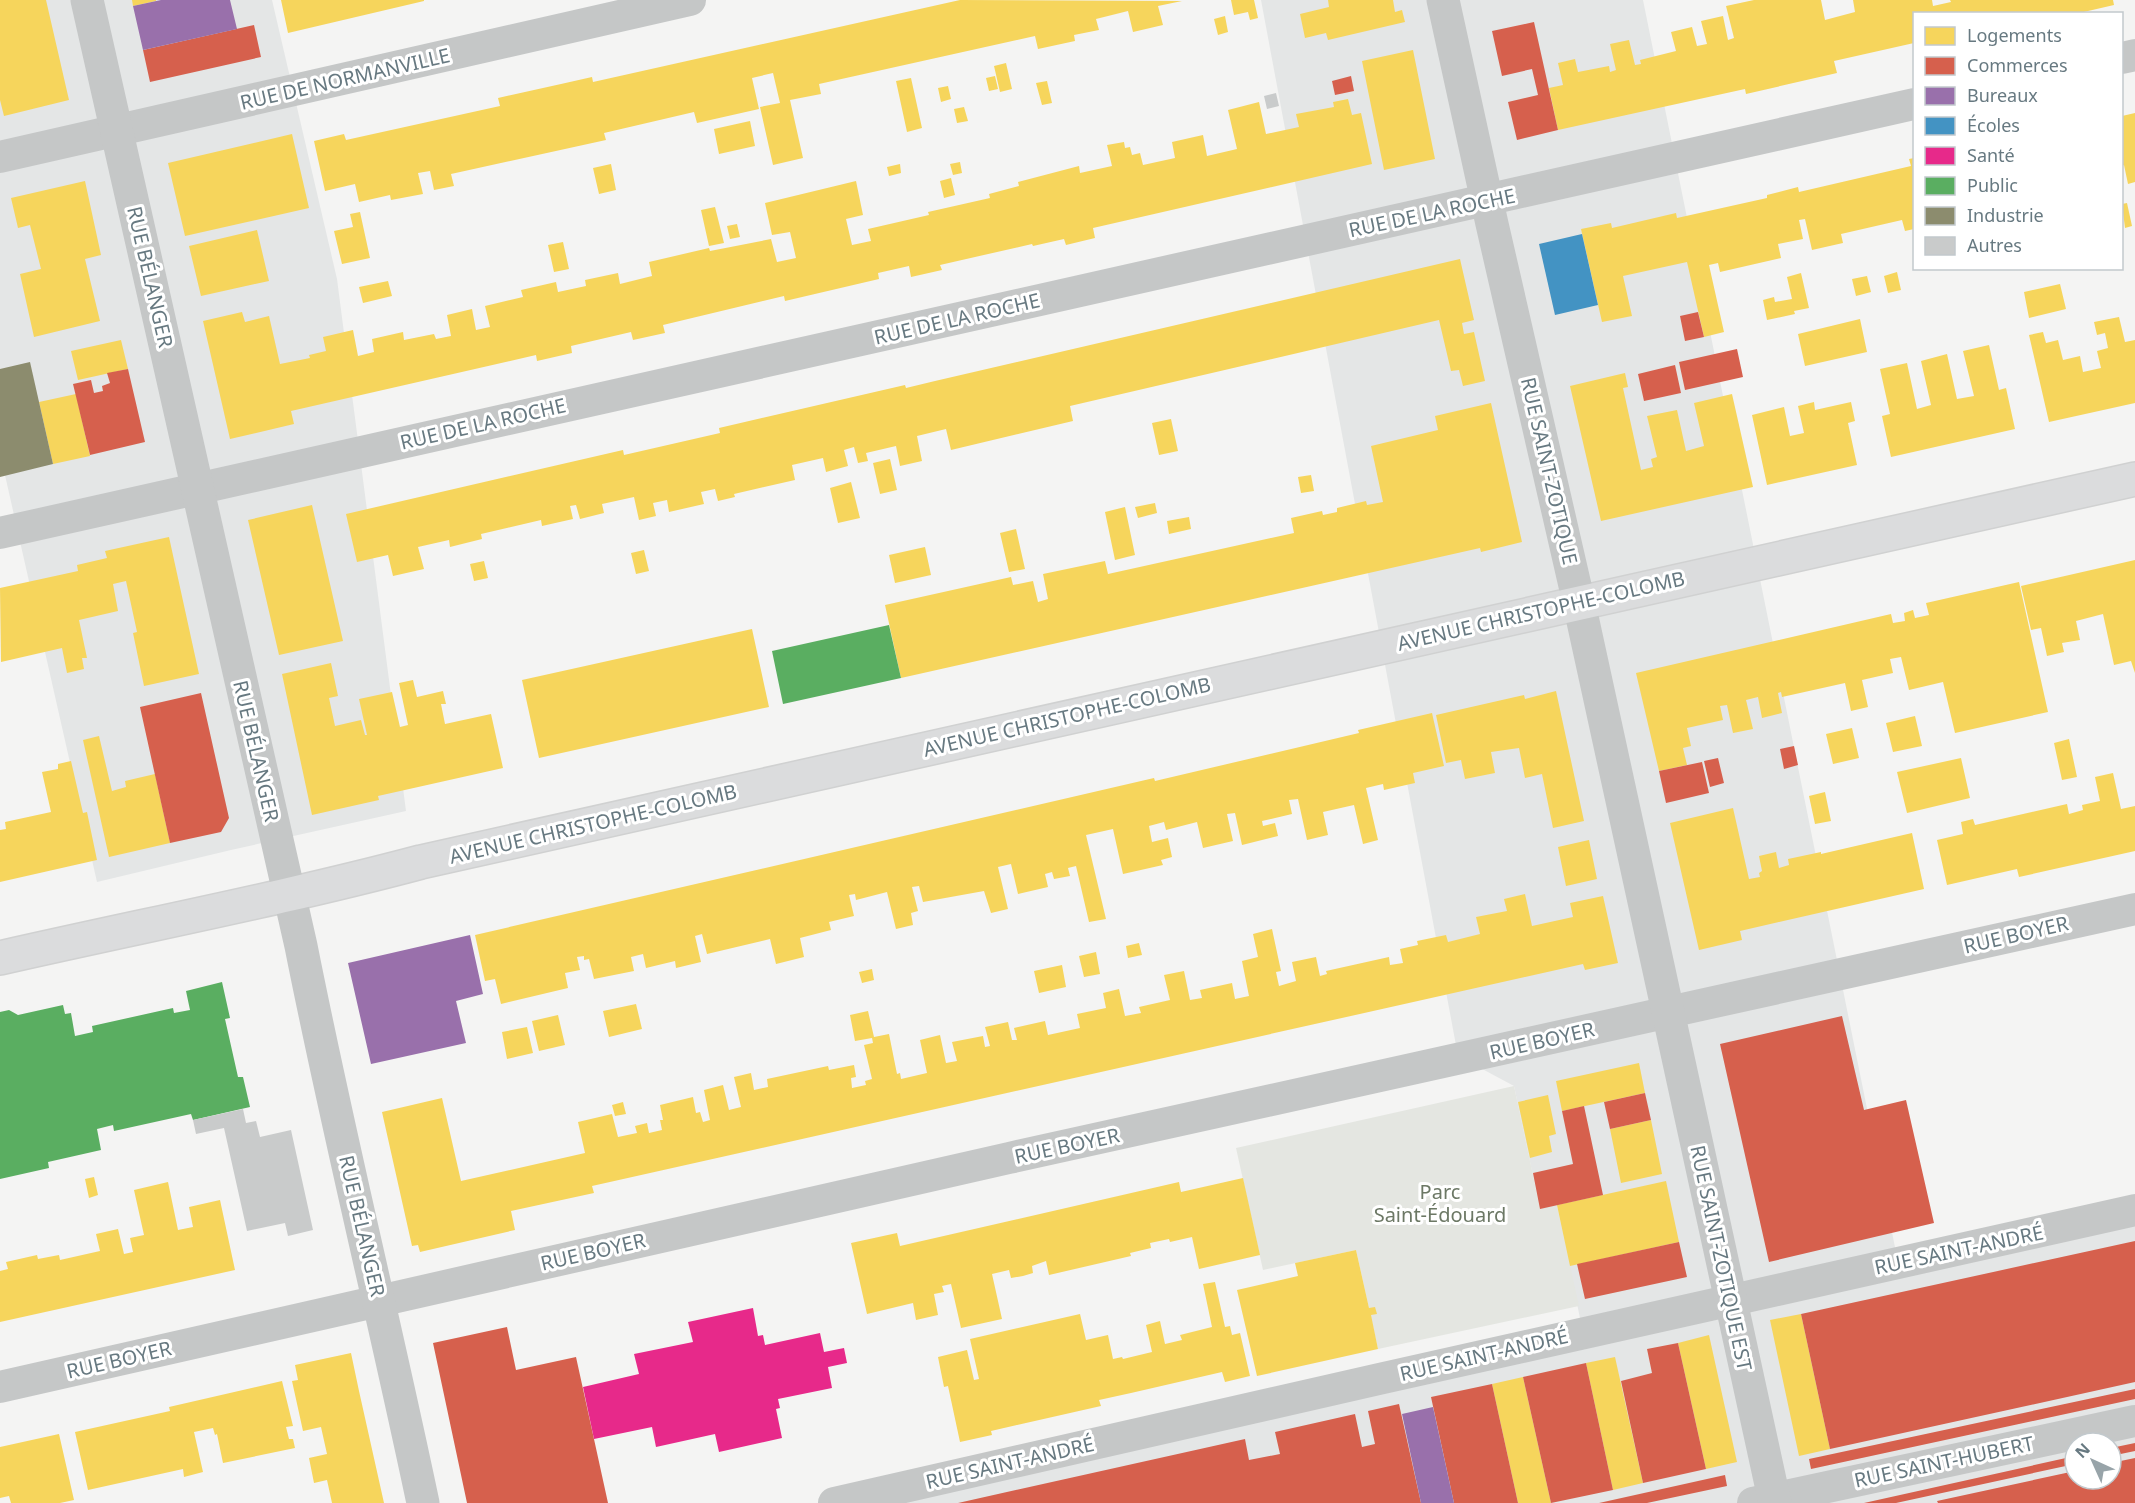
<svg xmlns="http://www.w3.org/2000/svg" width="2135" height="1503" viewBox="0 0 2135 1503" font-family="'Noto Sans',sans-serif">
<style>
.built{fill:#e4e6e6;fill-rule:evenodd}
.green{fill:#e4e6e1}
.homes{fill:#f6d55c}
.shops{fill:#d6604d}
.offices{fill:#9970ab}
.schools{fill:#4393c3}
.health{fill:#e7298a}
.public{fill:#5aae61}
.industry{fill:#8c8c6e}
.building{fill:#c9cbcb}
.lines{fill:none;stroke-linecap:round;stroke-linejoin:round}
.secondary-casing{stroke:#d0d1d1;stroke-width:36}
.minor{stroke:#c5c7c7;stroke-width:32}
.tertiary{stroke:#c5c7c7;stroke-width:33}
.secondary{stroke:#dbdcdd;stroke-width:33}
.labels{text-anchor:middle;stroke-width:6;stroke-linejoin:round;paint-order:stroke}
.street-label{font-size:20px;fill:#677981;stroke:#fff}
.park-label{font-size:20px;fill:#6c7865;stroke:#fff}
</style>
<rect width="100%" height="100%" fill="#f4f4f3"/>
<path class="built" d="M0,0H272L337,279L406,811L231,850L97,882L0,453Z
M1261,0H1643L1898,1262L2135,1210V1503H834L1583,1333L1557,1205L1540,1209L1514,1086L1458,1056ZM2075,1443H2111V1479H2075Z"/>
<path class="green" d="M1514,1086L1540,1208L1557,1205L1579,1306L1378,1349L1356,1250L1263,1270L1236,1148Z"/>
<path class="homes" d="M0,0H46L69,100L4,116L0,100Z
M132,0H156V1L133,6Z
M281,0H424V1L288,33Z
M960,0L1182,1L1158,6L1163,25L1133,32L1128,11L1096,19L1099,30L1074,35L1075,41L1038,49L1035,36L819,84L821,94L790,100L803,158L773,165L760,107L780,103L773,73L752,78L759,109L697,123L694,112L604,133L606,140L451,174L454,186L434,190L430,171L418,173L423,194L391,200L390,195L359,202L355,184L325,191L314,141L344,134L346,140L500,106L498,98L561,84L592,77L593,82Z
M1231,0H1254L1258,18L1250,20L1248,12L1234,15Z
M1328,0H1393L1395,12L1402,10L1405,22L1328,40L1326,33L1305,38L1300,14L1329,7Z
M1754,0H1821L1825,20L1855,12L1853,0H1932L1933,6L1951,2L1950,0H2113L2114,5L2075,14H1914V43L1834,61L1837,73L1746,94L1745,89L1558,130L1549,88L1563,85L1558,63L1575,59L1578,72L1609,66L1610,72L1616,70L1610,44L1629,40L1635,65L1641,64L1640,60L1676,51L1671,32L1692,27L1697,46L1707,44L1701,21L1723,16L1728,40L1734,38L1726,6Z
M1225,16L1228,32L1218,35L1214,19Z
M1413,50L1435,159L1384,170L1362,61Z
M1006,63L1012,89L1000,92L994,66Z
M995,76L998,89L989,91L986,78Z
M911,78L922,128L907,132L896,81Z
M1047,81L1052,103L1042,105L1036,83Z
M948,86L951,99L941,102L938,88Z
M1348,99L1352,115L1361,113L1372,164L1093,228L1095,238L1066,245L1064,239L1033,246L1032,244L940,265L942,270L911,277L909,266L878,273L879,279L785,301L784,296L663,325L665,333L633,340L631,332L571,346L572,353L537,361L536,355L291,411L294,424L230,439L203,321L242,312L245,322L269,316L280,364L310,358L309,355L326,351L323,337L353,330L358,356L374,352L372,339L403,332L404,340L434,334L436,339L451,336L447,315L472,309L476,330L490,327L485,306L523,297L521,290L556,282L558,292L586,286L585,280L618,273L620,284L652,276L649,262L709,248L710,251L771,239L777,262L796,258L790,232L772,235L765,203L856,181L863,215L846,219L852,245L871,241L868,229L929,215L928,212L990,198L989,194L1019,186L1018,182L1079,166L1080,173L1112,166L1107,145L1124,142L1125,148L1130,147L1132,155L1140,153L1143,165L1175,158L1172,142L1203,135L1207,156L1237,149L1228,110L1259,102L1266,134L1299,127L1296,114L1334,107L1333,102Z
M964,107L968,121L957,123L954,109Z
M2135,113V182L2128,184L2124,165L2122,166V116Z
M750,121L755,146L719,154L714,129Z
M292,134L309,208L185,236L168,163Z
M1914,158V229L1905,231L1902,220L1841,234L1843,243L1812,250L1805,219L1799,220L1803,239L1778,244L1781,258L1720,272L1718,263L1709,265L1724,332L1704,337L1687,262L1623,276L1632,316L1602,322L1581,229L1611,223L1612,228L1676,213L1677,218L1767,198V195L1798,187L1799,192L1911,166L1909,159Z
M960,162L962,173L953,175L950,164Z
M611,164L616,190L599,194L593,168Z
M900,164L901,173L889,176L887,167Z
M951,178L955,195L944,198L940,181Z
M85,181L101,255L85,259L100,321L34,337L20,274L41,269L30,225L18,228L11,198Z
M2127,203L2132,226L2125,228L2122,204Z
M715,207L724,243L709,246L701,210Z
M360,212L370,258L342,264L334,231L353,227L350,214Z
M737,224L740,237L730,239L727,226Z
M257,230L269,281L201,296L189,246Z
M563,242L569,269L554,272L548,245Z
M1460,259L1474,320L1462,323L1464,334L1474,332L1485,381L1463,386L1459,370L1451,371L1439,320L1070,406L1073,421L951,450L946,429L917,436L922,461L900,466L896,446L866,453L868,461L858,463L854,447L844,450L848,466L826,472L823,458L792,465L795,480L734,494L735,497L718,501L715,489L701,492L704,504L669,512L667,500L653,503L656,516L639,520L634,497L602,504L604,513L580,519L576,505L570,506L573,519L542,526L541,520L481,534L482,539L450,547L449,540L418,547L424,569L393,576L388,555L357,562L346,514L623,450L624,455L720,433L719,428L905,385L906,388L935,381Z
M1897,272L1901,290L1888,293L1884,276Z
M1801,273L1809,308L1794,311L1795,314L1767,320L1763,300L1774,297L1775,302L1792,299L1787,277Z
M1867,276L1871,292L1856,296L1852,279Z
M388,281L392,296L363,303L359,287Z
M2060,284L2066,309L2029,318L2024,292Z
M2119,317L2125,342L2135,340V403L2049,422L2029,335L2043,332L2046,343L2058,340L2063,360L2080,356L2083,372L2101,368L2097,351L2108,348L2105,333L2097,335L2094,322Z
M1860,319L1867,352L1805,366L1798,334Z
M121,340L128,369L78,380L71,351Z
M1989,345L1999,390L2006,388L2015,429L1891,457L1882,416L1890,414L1880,369L1907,363L1917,409L1931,405L1921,361L1947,354L1957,399L1974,396L1963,351Z
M1625,373L1628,387L1623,388L1641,470L1653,467L1651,459L1657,457L1647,416L1677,410L1686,451L1704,446L1694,403L1732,394L1753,487L1601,521L1570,386Z
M76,394L90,456L53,464L39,402Z
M1814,402L1815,410L1851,402L1855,421L1848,423L1857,465L1767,485L1752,415L1784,407L1790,436L1804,433L1798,406Z
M1491,403L1522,542L1481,552L1480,548L901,678L885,605L1011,577L1013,585L1033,581L1038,602L1048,599L1043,574L1105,561L1108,574L1294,533L1291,518L1322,511L1323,515L1337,512V508L1366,501L1367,505L1383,502L1371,446L1438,430L1435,416Z
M1171,419L1178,451L1159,455L1152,423Z
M890,459L897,490L880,494L873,463Z
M1311,475L1314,491L1301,493L1298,477Z
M851,482L860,518L838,523L830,488Z
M1155,503L1157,513L1138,518L1135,507Z
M312,505L343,641L279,655L248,520Z
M1125,507L1135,555L1115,560L1105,512Z
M1189,517L1191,529L1169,534L1167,521Z
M1016,529L1025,569L1009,572L1000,533Z
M169,537L199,674L144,686L133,633L137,632L126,581L113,584L118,611L79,620L87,658H82L84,669L67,673L62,648L1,662L0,588L78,571L77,565L107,558L105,551Z
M925,547L931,575L895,583L889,555Z
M644,550L649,571L636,574L631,553Z
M2135,560V673L2131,661L2114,665L2103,614L2076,621L2080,640L2062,643L2064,652L2047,656L2041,628L2031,630L2021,586Z
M484,561L488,578L474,581L470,564Z
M2019,582L2048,712L1955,733L1943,682L1909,690L1901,657L1890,659L1893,673L1862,680L1868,707L1851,711L1845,683L1782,697L1781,692L1778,693L1782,713L1762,718L1758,697L1746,700L1753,729L1733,733L1727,705L1720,706L1723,720L1687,728L1691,746L1683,748L1687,765L1659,771L1636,673L1891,614L1893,623L1905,621L1904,613L1913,610L1915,618L1929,615L1926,603Z
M752,629L769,707L539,758L522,680Z
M331,663L338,696L329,698L335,726L361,720L365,735H367L359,699L392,692L400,727L408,725L399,683L413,680L417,697L443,691L446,704H441L445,724L491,714L503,768L378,796L379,800L312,815L282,674Z
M1556,691L1584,821L1553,828L1542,774L1525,778L1519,748L1491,752L1495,773L1465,779L1461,760L1446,763L1436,715L1524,695L1525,699Z
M1432,713L1444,766L1413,773L1415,783L1384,790L1383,784L1366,788L1378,840L1363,844L1354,805L1323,812L1328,835L1307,840L1298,799L1289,800L1292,814L1262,821L1263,826L1275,823L1278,836L1242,845L1235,813L1227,814L1233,841L1203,848L1197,822L1166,830L1164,822L1149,826L1152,842L1168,838L1172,857L1161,860L1163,865L1123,874L1113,829L1086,835L1106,919L1089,922L1076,866L1068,868L1070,876L1054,879L1052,872L1045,874L1048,887L1018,894L1011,864L998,867L1008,909L991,913L984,891L923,902L919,886L912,887L918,911L911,913L913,925L896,929L887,892L856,900L855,894L849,895L854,916L829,922L831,930L800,938L804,957L776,964L770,939L707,954L702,934L695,936L701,962L676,968L675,961L646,968L643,954L631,957L634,971L594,979L589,959L584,960V956L577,957L580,970L565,973L568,988L501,1004L495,979L485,981L475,935L1154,778L1155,781L1359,733L1358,730Z
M1915,716L1922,746L1893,752L1886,723Z
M1852,728L1859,758L1833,764L1826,734Z
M99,736L112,791L126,787L125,781L155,774L170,843L109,857L83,740Z
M2069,739L2077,777L2062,780L2054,743Z
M1961,758L1970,798L1907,813L1897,772Z
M71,761L83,813L87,812L97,860L0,882V830L6,829L5,822L51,812L42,772L58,769V764Z
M2113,773L2121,809L2135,806V851L2019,877L2017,869L1947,885L1937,840L1963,834L1961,822L1973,819L1975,825L2067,804L2069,814L2083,810L2082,805L2100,801L2095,777Z
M1825,792L1831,821L1815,824L1809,796Z
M1733,808L1749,879L1760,877L1759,873L1762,871L1759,856L1776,852L1779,868L1789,865L1788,859L1821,852V854L1912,833L1924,889L1740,931L1742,940L1699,950L1670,823Z
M1589,840L1597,879L1566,886L1558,847Z
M1525,894L1532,926L1573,917L1570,903L1603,896L1618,963L1585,970L1583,964L592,1186L594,1193L511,1211L515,1230L420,1252L418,1245L412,1246L382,1112L442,1098L461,1181L585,1153L578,1122L612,1114L618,1137L637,1133L635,1126L647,1123L649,1133L662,1130L660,1120H663L660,1105L693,1097L696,1113L700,1112L703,1122L710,1120L704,1090L723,1085L729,1110L741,1107L734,1077L751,1073L754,1090L768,1087L767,1079L828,1066L829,1070L854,1065L856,1077L851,1078L852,1088L866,1085L865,1081L872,1079L864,1045L873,1043L872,1038L855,1041L850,1015L868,1011L874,1037L889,1034L897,1074L900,1073L901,1079L927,1073L920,1040L940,1035L946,1063L957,1061L952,1042L983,1036L985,1047L990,1046L985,1027L1008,1022L1012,1040H1017L1014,1028L1045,1021L1048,1035L1080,1028L1077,1014L1106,1008L1103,993L1119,989L1125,1016L1141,1013L1139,1007L1170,1000L1164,975L1184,971L1190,1000L1202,998L1200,990L1232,983L1235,999L1249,996L1242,961L1258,957L1253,934L1272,929L1281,971L1276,972L1279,986L1296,981L1292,962L1316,957L1320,976L1327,974L1326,971L1389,957L1390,965L1403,963L1400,949L1418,945L1417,941L1446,935L1448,942L1480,934L1476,917L1507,911L1504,899Z
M1139,943L1142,955L1128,958L1126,946Z
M1096,952L1100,974L1084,977L1079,956Z
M1062,965L1066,987L1039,993L1034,971Z
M872,969L874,980L862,983L859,972Z
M636,1004L642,1029L609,1037L603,1011Z
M558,1015L565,1045L539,1051L532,1021Z
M527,1027L533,1053L507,1059L502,1032Z
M1639,1063L1645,1093L1562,1111L1556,1081Z
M1548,1095L1556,1134L1549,1136L1552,1152L1530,1158L1518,1102Z
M623,1102L626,1114L615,1116L612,1105Z
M1651,1120L1662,1174L1621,1183L1610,1129Z
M94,1177L98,1195L89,1198L85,1179Z
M1243,1178L1260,1255L1199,1269L1192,1237L1170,1242L1169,1239L1150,1243L1151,1248L1130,1253L1131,1256L1049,1275L1046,1261L1032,1266L1033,1273L1023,1276L1011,1278L1009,1270L992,1274L1002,1319L961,1328L951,1284L942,1286L944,1292L934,1294L938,1315L916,1320L913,1303L867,1314L851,1243L897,1233L900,1246L1179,1182L1181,1192Z
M1666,1181L1679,1242L1570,1266L1557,1205Z
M168,1182L178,1230L193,1227L189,1207L220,1200L235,1270L0,1322V1271L8,1269L6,1262L37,1255L38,1259L59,1255L60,1260L100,1251L96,1234L118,1229L124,1254L133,1252L130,1238L144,1235L134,1190Z
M1356,1250L1369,1308L1375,1307L1377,1314L1371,1315L1378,1349L1257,1376L1237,1290L1298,1276L1295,1263Z
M1215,1282L1225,1327L1230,1326L1232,1335L1240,1333L1250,1376L1225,1382L1222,1372L1131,1393L1099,1400L1101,1406L991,1431L992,1435L960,1442L948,1386L944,1387L938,1357L967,1350L974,1380L979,1379L970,1339L1080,1314L1086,1340L1108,1335L1113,1359L1122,1357L1123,1359L1152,1352L1146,1325L1160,1321L1165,1344L1182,1340L1180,1335L1212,1327L1203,1284Z
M1801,1314L1830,1449L1799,1456L1770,1320Z
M1709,1335L1737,1462L1706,1469L1678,1343Z
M351,1353L359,1391L384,1503H332L327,1480L314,1483L309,1458L327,1454L321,1427L303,1431L292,1381L298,1380L295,1365Z
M1615,1357L1643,1483L1613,1490L1586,1363Z
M1523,1377L1551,1503H1518L1492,1384Z
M282,1381L293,1426L286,1427L289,1439H293L295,1448L223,1463L217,1434L215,1435L213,1428L194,1432L203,1472L184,1477L183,1469L88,1490L75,1432L170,1411L169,1407Z
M59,1434L74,1500L60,1503H11L9,1496L0,1498V1447Z"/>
<path class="shops" d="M1534,22L1558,130L1517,140L1508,102L1538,95L1532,69L1502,76L1492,31Z
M254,25L261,57L150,82L143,50Z
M1351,76L1354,91L1335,95L1332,81Z
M1698,312L1704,337L1685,341L1680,316Z
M1737,349L1743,377L1685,390L1679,362Z
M1675,365L1681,393L1644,401L1638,374Z
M128,369L145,442L90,455L73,384L91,380L94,393L103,391L102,386L110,383L107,373Z
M201,693L229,818L221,832L170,843L140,707Z
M1794,746L1798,765L1784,769L1780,749Z
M1718,758L1724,783L1710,787L1704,761Z
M1702,762L1709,793L1666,803L1659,771Z
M1842,1016L1864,1110L1906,1100L1934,1223L1769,1262L1720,1044Z
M1645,1093L1651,1120L1610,1129L1604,1102Z
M1584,1106L1603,1195L1540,1209L1533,1173L1573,1164L1562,1111Z
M2135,1241V1382L1830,1449L1801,1314Z
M1679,1242L1687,1277L1585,1299L1577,1264Z
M507,1327L516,1370L576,1357L608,1503H467L433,1343Z
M1678,1343L1706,1469L1643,1483L1621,1381L1652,1373L1647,1349Z
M1586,1363L1613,1490L1551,1503L1523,1377Z
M1492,1384L1518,1503H1454L1431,1397Z
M2135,1389V1399L1811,1469L1809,1459Z
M1399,1404L1421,1503H958L1245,1439L1249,1460L1280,1454L1275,1432L1355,1414L1362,1447L1375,1444L1368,1411Z
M2135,1443V1451L2111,1456V1448Z
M2075,1456V1464L1896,1503H1864Z
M2135,1458V1503H1938L1937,1501L2075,1471V1479H2111V1463Z
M1725,1475L1727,1486L1647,1503H1599Z"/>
<path class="offices" d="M161,0H230L237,29L143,50L133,6Z
M470,935L483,994L456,1001L466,1043L371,1064L348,963Z
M1433,1407L1454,1503H1421L1402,1414Z"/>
<path class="schools" d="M1582,234L1598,305L1555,315L1539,244Z"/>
<path class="health" d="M753,1308L758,1336L763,1335L765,1345L820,1333L824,1352L844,1348L847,1363L828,1367L832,1388L778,1399L780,1408L776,1409L782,1438L719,1452L715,1434L656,1447L652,1427L594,1439L583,1387L639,1374L634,1354L693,1342L688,1322Z"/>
<path class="public" d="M889,625L901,678L783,704L772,651Z
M222,982L230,1018L225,1019L238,1077H243L250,1107L193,1120L191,1114L114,1131L113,1125L97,1129L101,1150L48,1162L49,1168L0,1179V1012L9,1010L18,1015L63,1005L65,1014L71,1013L75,1036L93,1032L92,1026L173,1008L174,1013L190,1010L186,991Z"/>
<path class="industry" d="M30,362L53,464L0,477V369Z"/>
<path class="building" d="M1276,93L1279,106L1267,109L1264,96Z
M243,1109L246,1123L256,1121L260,1137L291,1130L313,1230L288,1236L285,1223L247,1231L224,1128L196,1134L193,1120Z"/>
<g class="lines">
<g class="secondary-casing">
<path id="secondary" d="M0,958C140,926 282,899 421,862L2135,479"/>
</g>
<path class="minor" d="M2122,58L2135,55
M0,157L690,0
M0,533L1914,104
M0,1387L1009,1158L2135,909
M834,1503L1379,1379L2135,1210
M1753,1503L2135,1421"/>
<path class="tertiary" d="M87,0L301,946C338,1133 384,1317 423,1503
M1443,0L1492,224L1579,603L1775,1503"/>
<use href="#secondary" class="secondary"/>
</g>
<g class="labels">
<g class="street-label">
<text transform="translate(345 79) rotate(-13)" y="7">RUE DE NORMANVILLE</text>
<text transform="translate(1432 213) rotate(-12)" y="7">RUE DE LA ROCHE</text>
<text transform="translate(150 277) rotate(77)" y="7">RUE BÉLANGER</text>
<text transform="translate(957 319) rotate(-13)" y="7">RUE DE LA ROCHE</text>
<text transform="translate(483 424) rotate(-13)" y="7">RUE DE LA ROCHE</text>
<text transform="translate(1549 471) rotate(77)" y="7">RUE SAINT-ZOTIQUE</text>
<text transform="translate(1541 611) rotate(-13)" y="7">AVENUE CHRISTOPHE-COLOMB</text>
<text transform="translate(1067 717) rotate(-13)" y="7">AVENUE CHRISTOPHE-COLOMB</text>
<text transform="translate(256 751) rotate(77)" y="7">RUE BÉLANGER</text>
<text transform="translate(593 824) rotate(-13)" y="7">AVENUE CHRISTOPHE-COLOMB</text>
<text transform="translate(2016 935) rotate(-13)" y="7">RUE BOYER</text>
<text transform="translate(1542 1041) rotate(-13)" y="7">RUE BOYER</text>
<text transform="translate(1067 1146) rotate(-12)" y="7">RUE BOYER</text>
<text transform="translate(362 1226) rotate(77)" y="7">RUE BÉLANGER</text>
<text transform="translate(1959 1250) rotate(-12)" y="7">RUE SAINT-ANDRÉ</text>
<text transform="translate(593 1252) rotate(-13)" y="7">RUE BOYER</text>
<text transform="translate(1721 1258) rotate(78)" y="7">RUE SAINT-ZOTIQUE EST</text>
<text transform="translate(1484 1355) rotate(-13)" y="7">RUE SAINT-ANDRÉ</text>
<text transform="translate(119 1360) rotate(-13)" y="7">RUE BOYER</text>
<text transform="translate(1944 1462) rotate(-12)" y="7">RUE SAINT-HUBERT</text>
<text transform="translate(1010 1463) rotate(-13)" y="7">RUE SAINT-ANDRÉ</text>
</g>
<g class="park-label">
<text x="1440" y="1199">Parc<tspan x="1440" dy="23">Saint-Édouard</tspan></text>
</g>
</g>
<rect x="1913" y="12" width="210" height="258" fill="#ffffff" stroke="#c2c9cd" stroke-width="1.5"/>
<rect x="1925" y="27" width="30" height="18" fill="#f6d55c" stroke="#c2c9cd" stroke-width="1.5"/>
<text x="1967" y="42" font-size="18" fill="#677981">Logements</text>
<rect x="1925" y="57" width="30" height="18" fill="#d6604d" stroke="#c2c9cd" stroke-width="1.5"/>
<text x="1967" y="72" font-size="18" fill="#677981">Commerces</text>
<rect x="1925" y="87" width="30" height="18" fill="#9970ab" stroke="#c2c9cd" stroke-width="1.5"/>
<text x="1967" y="102" font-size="18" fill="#677981">Bureaux</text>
<rect x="1925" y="117" width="30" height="18" fill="#4393c3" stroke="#c2c9cd" stroke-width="1.5"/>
<text x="1967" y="132" font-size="18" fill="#677981">Écoles</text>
<rect x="1925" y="147" width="30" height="18" fill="#e7298a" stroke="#c2c9cd" stroke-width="1.5"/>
<text x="1967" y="162" font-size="18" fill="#677981">Santé</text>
<rect x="1925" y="177" width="30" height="18" fill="#5aae61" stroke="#c2c9cd" stroke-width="1.5"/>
<text x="1967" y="192" font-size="18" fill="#677981">Public</text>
<rect x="1925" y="207" width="30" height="18" fill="#8c8c6e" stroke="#c2c9cd" stroke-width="1.5"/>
<text x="1967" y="222" font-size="18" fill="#677981">Industrie</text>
<rect x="1925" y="237" width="30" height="18" fill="#c9cbcb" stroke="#c2c9cd" stroke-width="1.5"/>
<text x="1967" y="252" font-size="18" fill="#677981">Autres</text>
<g transform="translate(2093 1461) rotate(315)"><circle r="28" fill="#ffffff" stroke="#c2c9cd" stroke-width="1.5"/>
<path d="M0-4.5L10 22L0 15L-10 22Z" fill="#98a4a9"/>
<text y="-9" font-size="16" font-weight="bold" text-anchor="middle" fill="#677981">N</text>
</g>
</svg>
